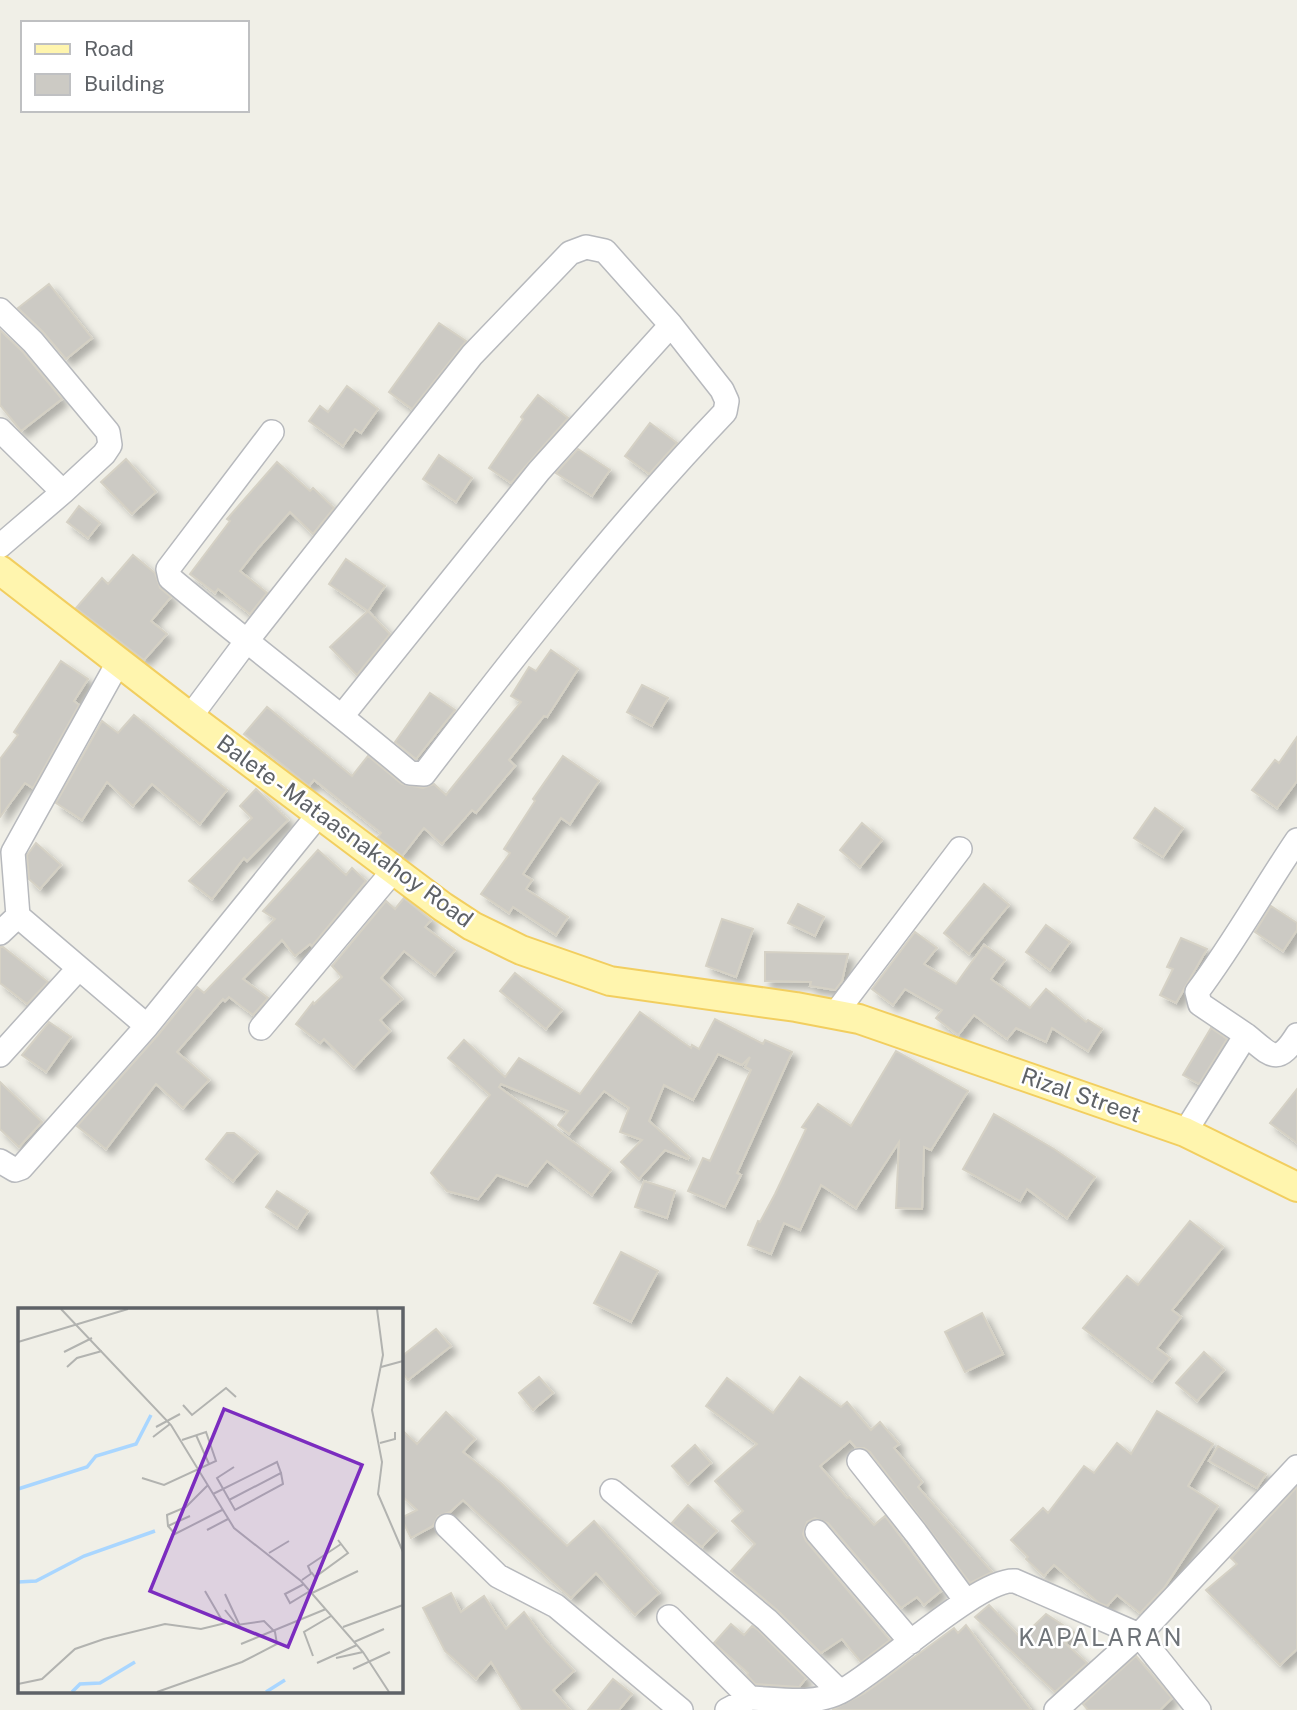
<svg xmlns="http://www.w3.org/2000/svg" width="1297" height="1710" viewBox="0 0 1297 1710" font-family="'Public Sans',sans-serif">
<style>
.building{fill:#cccac4;stroke:#d5d1c5;stroke-width:2;filter:url(#shadow)}
.lines{fill:none;stroke-linecap:round;stroke-linejoin:round}
.minor-casing{stroke:#b7b9bd;stroke-width:26}
.major-casing{stroke:#f2ce5f;stroke-width:32}
.minor{stroke:#fff;stroke-width:23}
.major{stroke:#fff5ae;stroke-width:28}
.labels{text-anchor:middle;stroke-width:5;stroke-linejoin:round;paint-order:stroke}
.street-label{font-size:23px;fill:#5e6267;stroke:#fff}
.neighbourhood-label{font-size:24px;letter-spacing:2px;fill:#6f7479;stroke:#fff}
.inset-river{fill:none;stroke:#a9d6ff;stroke-width:3.5}
.inset-road{fill:none;stroke:#b2b3b0;stroke-width:2}
.view{fill:#7b2cbf;fill-opacity:0.15;stroke:#7b2cbf;stroke-width:3.5}
.inset-edge{fill:none;stroke:#5e6267;stroke-width:3.5}
</style>
<defs>
<filter id="shadow"><feDropShadow dx="6" dy="6" stdDeviation="3.5" flood-color="#0004"/></filter>
</defs>
<rect width="100%" height="100%" fill="#f0efe7"/>
<path class="building" d="M49,284L92,338L66,359L43,332L18,308Z
M439,323L466,341L412,409L389,392Z
M0,330L23,352L62,399L21,431L0,405Z
M347,386L378,409L361,433L355,429L343,446L309,421L320,406L328,412Z
M538,395L568,418L511,483L489,468L523,419L521,417Z
M650,423L677,443L649,474L625,456Z
M578,449L610,470L592,496L556,473Z
M439,455L472,478L456,502L423,479Z
M126,459L156,492L132,514L101,482Z
M277,462L310,491L313,488L334,508L313,534L290,512L259,547L240,571L267,593L250,614L218,589L215,593L190,574L230,521L227,519Z
M79,506L100,523L88,538L67,522Z
M133,555L155,573L160,588L171,597L151,621L167,634L144,660L76,608L102,578L108,584Z
M346,559L385,586L368,611L329,584Z
M368,611L390,634L357,675L330,647Z
M551,650L578,669L547,717L544,716L509,760L515,766L476,813L472,810L442,844L424,828L402,856L378,837L381,833L314,780L309,786L244,734L267,707L352,776L368,756L402,784L423,788L434,784L446,795L521,702L511,696L529,667L536,671Z
M61,661L88,679L74,701L79,705L33,788L25,783L0,817V759L18,735L14,732Z
M642,685L668,698L652,726L627,712Z
M430,693L455,710L416,759L395,742Z
M134,715L227,790L200,824L152,784L133,806L107,782L82,820L56,803L102,721L118,733Z
M1297,737V781L1277,808L1252,790L1275,760L1279,763Z
M563,756L599,781L570,824L561,818L523,874L532,880L526,889L568,917L556,935L513,907L509,913L481,894L510,853L504,849L535,801L533,799Z
M256,789L288,820L247,861L244,858L212,899L189,881L252,818L240,806Z
M1155,808L1183,828L1163,857L1134,838Z
M862,823L882,840L860,867L840,850Z
M36,843L61,865L40,889L29,879L27,855Z
M318,850L346,875L352,868L366,881L312,946L310,944L295,956L282,940L243,979L268,998L253,1015L229,997L225,1001L223,999L177,1052L209,1080L183,1108L156,1084L106,1149L77,1126L158,1035L197,987L204,993L275,919L263,911Z
M984,884L1009,905L969,954L944,933Z
M404,898L431,920L425,927L455,950L435,975L404,951L381,978L402,999L380,1020L390,1031L354,1068L324,1039L320,1043L296,1024L313,1002L314,1004L342,977L332,966L386,901L395,909Z
M798,904L824,917L815,936L788,923Z
M1271,906L1297,923V930L1283,951L1255,932Z
M722,919L753,929L736,977L706,966Z
M1046,925L1070,942L1050,970L1026,952Z
M915,932L937,948L924,964L956,984L984,945L1005,960L991,979L1030,1008L1046,989L1086,1022L1088,1020L1102,1029L1088,1051L1052,1028L1046,1042L1016,1028L1007,1039L974,1015L958,1035L936,1018L942,1010L905,989L893,1005L872,989Z
M1181,938L1207,949L1176,1003L1160,995L1173,969L1167,967Z
M0,947H3L48,982L27,1004L0,983Z
M765,952L848,954L842,981L835,990L810,986L811,982L765,981Z
M515,973L562,1010L546,1029L500,991Z
M640,1012L691,1048L692,1045L699,1049L715,1019L763,1044L765,1040L792,1052L737,1173L741,1175L725,1207L688,1191L703,1158L710,1161L751,1070L745,1067L750,1057L742,1065L718,1054L693,1100L664,1085L649,1121L689,1157L688,1159L665,1150L639,1179L621,1162L642,1140L620,1132L629,1108L604,1091L569,1134L558,1125L568,1111L501,1084L499,1087L611,1170L592,1195L547,1161L527,1186L497,1175L478,1199L447,1191L431,1173L490,1095L448,1058L464,1040L505,1077L519,1058L580,1094Z
M49,1022L71,1037L46,1072L22,1055Z
M1211,1028L1227,1039L1199,1084L1183,1075Z
M896,1051L968,1091L931,1150L924,1147L922,1209L896,1208L899,1142L856,1208L821,1185L800,1230L784,1223L771,1254L748,1245L758,1221L760,1222L775,1194L806,1129L802,1127L818,1104L851,1126Z
M0,1082L42,1122L19,1147L0,1129Z
M1297,1089V1143L1270,1123Z
M994,1114L1054,1149L1095,1177L1067,1218L1027,1189L1020,1201L963,1169Z
M227,1133H234L258,1152L233,1181L206,1159Z
M644,1181L675,1191L667,1218L635,1207Z
M277,1191L308,1211L297,1228L266,1207Z
M1190,1221L1223,1247L1172,1310L1181,1317L1157,1348L1170,1358L1152,1381L1083,1328L1127,1276L1138,1285Z
M621,1252L658,1271L631,1322L594,1303Z
M982,1313L1003,1354L965,1372L945,1332Z
M436,1329L451,1346L408,1380L401,1371V1357Z
M1204,1352L1224,1370L1197,1401L1176,1383Z
M539,1377L553,1393L533,1410L519,1393Z
M800,1377L841,1407L847,1402L871,1430L880,1422L899,1444L894,1448L922,1482L918,1487L992,1572L970,1583L870,1452L864,1448H856L850,1441L820,1466L847,1498L849,1497L874,1525L885,1516L941,1591L924,1605L917,1597L901,1608L828,1523L815,1518L807,1522L803,1534L806,1541L890,1640L861,1662L842,1639L821,1653L777,1610L731,1571L755,1544L732,1521L743,1511L715,1481L757,1444L706,1406L727,1378L773,1413Z
M1157,1411L1213,1444L1188,1486L1218,1506L1164,1588L1140,1613L1117,1595L1107,1606L1099,1603L1054,1565L1044,1576L1026,1559L1028,1557L1011,1540L1043,1508L1048,1513L1084,1466L1094,1473L1117,1443L1131,1454Z
M446,1412L475,1439L463,1452L501,1483L567,1546L594,1521L659,1593L635,1615L596,1573L571,1598L463,1500L450,1512L438,1516L433,1526L411,1538L401,1518L417,1510L401,1495V1429L417,1444Z
M695,1445L711,1463L688,1484L672,1466Z
M1218,1446L1266,1474L1257,1488L1209,1461Z
M1297,1487V1649L1280,1665L1206,1590L1237,1564L1231,1558Z
M688,1505L717,1531L702,1547L672,1523Z
M451,1593L461,1612L484,1596L506,1629L524,1612L546,1641L574,1671L553,1690L570,1710H522L491,1662L476,1679L445,1651L423,1608Z
M989,1605L1021,1638L1046,1614L1075,1633L1065,1643L1087,1663L1055,1692L975,1617Z
M731,1624L744,1635L752,1626L758,1630L806,1678L799,1687L755,1684L747,1675L748,1673L714,1643Z
M966,1625L1031,1710H832L865,1693L954,1628L958,1633Z
M1136,1656L1172,1698L1160,1710H1088L1083,1704Z
M613,1679L632,1694L619,1710H588Z"/>
<g class="lines">
<g class="minor-casing">
<path id="minor" d="M0,310L33,342L108,432L110,445L104,454L63,492L0,546
M0,430L63,492
M272,432L168,569L170,578C249,645 331,706 410,773L424,774C518,651 618,524 725,412L727,401L722,390L671,325
M190,717L246,642L472,355L570,253L586,247L605,251L671,325L539,471L342,716
M18,916L147,1026
M0,933L18,916L13,852L119,661
M835,1014L960,849
M261,1028L394,870
M1246,1035L1200,1004L1197,992C1234,943 1263,890 1297,840
M0,1055L79,968
M1185,1132L1246,1035C1271,1055 1277,1067 1297,1035
M0,1161L15,1170L21,1168L147,1026L319,814
M859,1461L916,1533L966,1601
M612,1491L767,1620L840,1692
M447,1526L498,1576L556,1606L681,1710
M817,1532L911,1642
M669,1617L750,1698C779,1699 812,1706 840,1692C878,1673 980,1577 1015,1581L1139,1635L1199,1710
M727,1710L750,1698
M1056,1710L1139,1635L1297,1467"/>
</g>
<g class="major-casing">
<path id="major" d="M0,570L190,717L443,907L472,926L521,950L610,981L796,1007L859,1019L1185,1132L1297,1187"/>
</g>
<use href="#minor" class="minor"/>
<use href="#major" class="major"/>
</g>
<g class="labels">
<g class="street-label">
<text transform="translate(345 831) rotate(36)" y="8">Balete - Mataasnakahoy Road</text>
<text transform="translate(1081 1095) rotate(19)" y="8">Rizal Street</text>
</g>
<g class="neighbourhood-label">
<text x="1101" y="1646">KAPALARAN</text>
</g>
</g>
<g transform="translate(18 1308)">
<rect width="385" height="385" fill="#f0efe7"/>
<path class="inset-river" d="M0,181L69,159L78,148L118,136L133,107M0,274L18,273L66,248L137,223M54,384L62,376L82,375L117,354M248,384L267,372"/>
<path class="inset-road" d="M43,1L153,117L216,220L283,273L345,344L371,384M359,1L365,47L354,102L364,154L360,186L385,244M0,34L110,1M46,44L74,30M49,59L59,50L84,43M363,59L385,53M165,97L174,107L208,80L218,89M138,119L162,106M178,127L191,156M135,129L152,116M362,135L377,131V124M216,159L199,170L217,202L265,176L263,165M124,170L146,177L198,153L188,124L164,132M190,177L168,199L149,207L150,218L157,226L204,202M195,186L259,154L263,165L211,192M150,218L172,208M189,222L210,211M251,245L271,233M293,265L290,258L323,236M284,272L294,265L297,269L330,245L320,232M286,276L267,286L272,295L292,283M187,283L205,314M294,285L340,263M207,286L222,318M325,319L385,297M336,334L366,321M223,336L308,301M295,348L286,324L313,308M318,350L345,344M299,355L339,337M335,361L372,344M0,376L24,371L57,341L86,331L147,316L183,321L212,314M139,384L224,354L259,336L257,324L246,313L219,317L207,302"/>
<path class="view" d="M206,101L344,157L270,339L132,283Z"/>
<rect width="385" height="385" class="inset-edge"/>
</g>
<rect x="21" y="21" width="228" height="91" fill="#ffffff" stroke="#bfc0c2" stroke-width="2"/>
<rect x="35" y="44" width="35" height="10" fill="#fff5ae" stroke="#bfc0c2" stroke-width="2"/>
<text x="84" y="56" font-size="21" fill="#5e6267">Road</text>
<rect x="35" y="74" width="35" height="21" fill="#cccac4" stroke="#bfc0c2" stroke-width="2"/>
<text x="84" y="91" font-size="21" fill="#5e6267">Building</text>
</svg>
